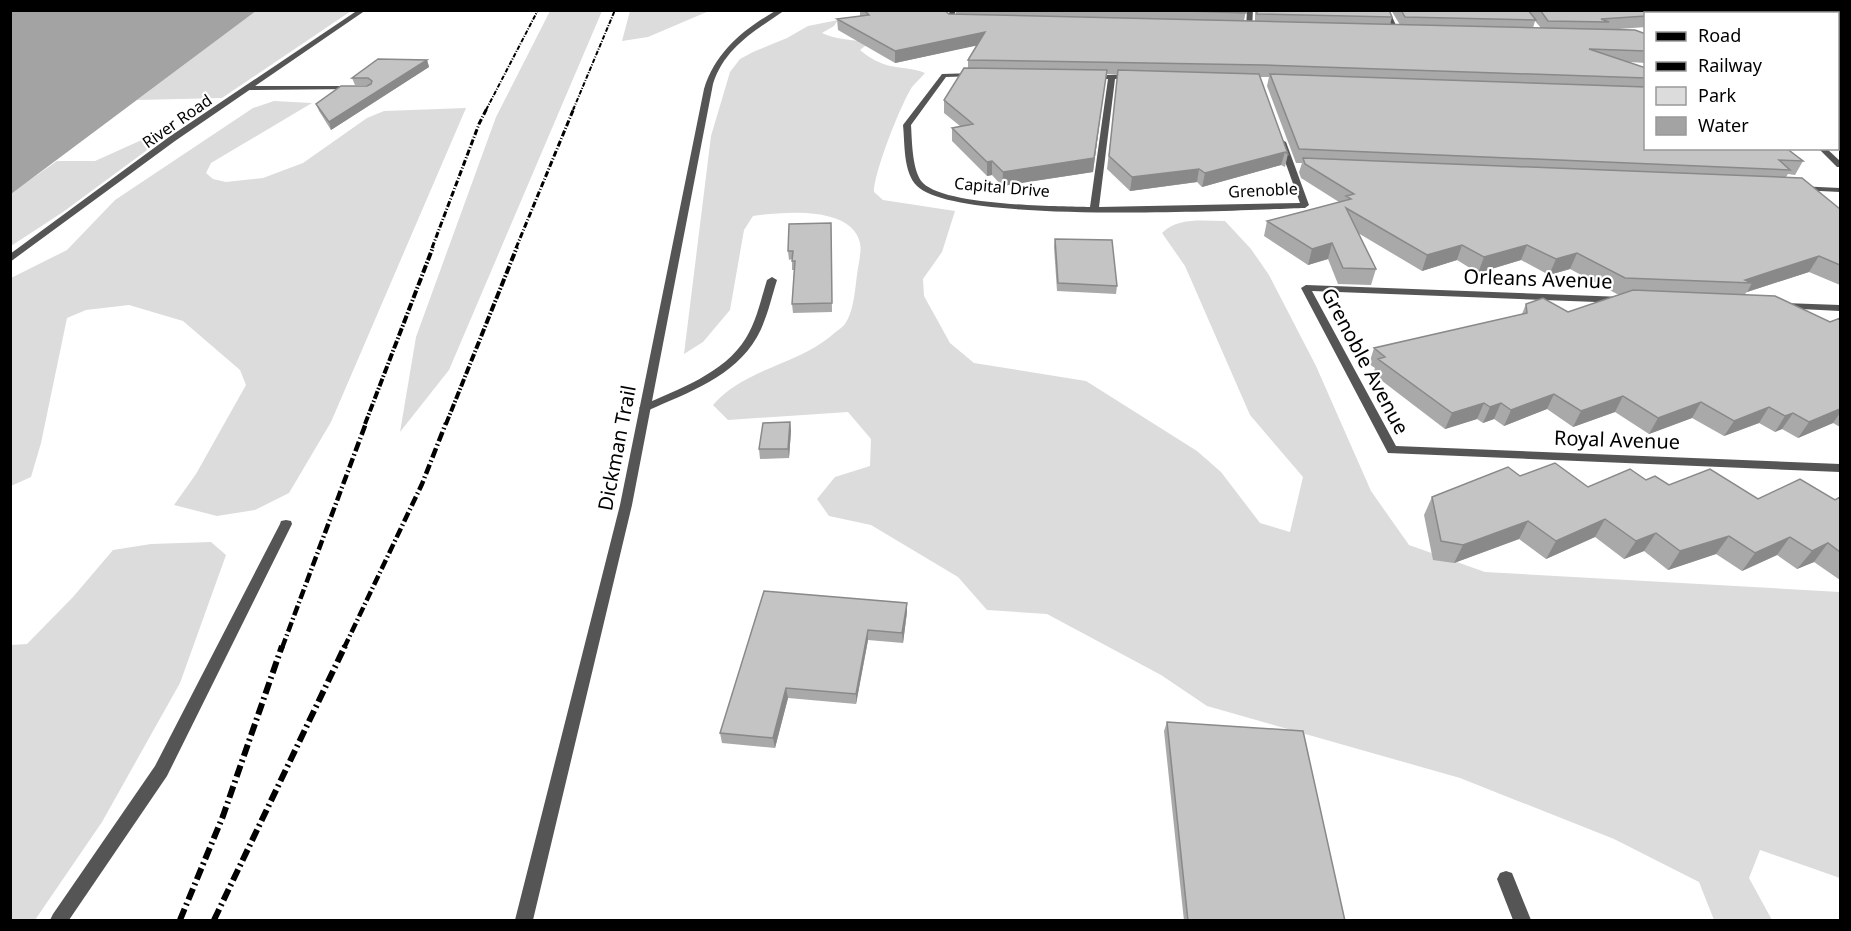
<svg xmlns="http://www.w3.org/2000/svg" width="1851" height="931" viewBox="0 0 1851 931" font-family="'Noto Sans',sans-serif">
<style>
.green{fill:#dcdcdc}
.water{fill:#a3a3a3}
.lines{fill:none;stroke-linecap:round;stroke-linejoin:round}
.primary-casing{stroke:#dbdbdb;stroke-width:2}
.path{stroke:#777;stroke-width:2;stroke-dasharray:1 1.5;stroke-linecap:butt}
.service{fill:#555;fill-rule:evenodd}
.minor{fill:#555;fill-rule:evenodd}
.tertiary{fill:#555;fill-rule:evenodd}
.primary{fill:#000;fill-rule:evenodd}
.rail-far4{stroke:#000;stroke-width:2;stroke-dasharray:4.5 1.5 1 1.5;stroke-linecap:butt}
.rail-far3{stroke:#000;stroke-width:3;stroke-dasharray:6 2 1 2;stroke-linecap:butt}
.rail-far2{stroke:#000;stroke-width:4;stroke-dasharray:8 2 1.5 2;stroke-linecap:butt}
.rail-far1{stroke:#000;stroke-width:4.5;stroke-dasharray:10 3 1.5 3;stroke-linecap:butt}
.rail{stroke:#000;stroke-width:6;stroke-dasharray:12 4 2 4;stroke-linecap:butt}
.wall{fill:#a9a9a9;fill-rule:evenodd}
.shaded-wall{fill:#898989}
.building{fill:#c4c4c4;stroke:#898989;stroke-width:1.5}
.labels{text-anchor:middle;stroke-width:4.5;stroke-linejoin:round;paint-order:stroke}
.far-street-label{font-size:16px;fill:#000;stroke:#fff}
.street-label{font-size:20px;fill:#000;stroke:#fff}
</style>
<rect width="100%" height="100%" fill="#fff"/>
<path class="green" d="M256,11H351L222,98L137,100Z
M550,11H602L449,370L400,432L416,337L496,117Z
M630,11V10L709,11L648,37L622,41Z
M838,20L834,26L822,33C836,40 853,39 869,43L860,50C866,55 873,60 881,63C895,69 911,67 925,73C921,78 916,82 912,87C901,104 874,172 874,192L883,200L955,211L942,252L923,279L924,296L950,343L974,363L1086,381L1197,451L1221,472L1260,523L1290,532L1303,477L1250,415L1185,266L1162,233C1178,217 1203,221 1225,221L1251,249L1269,275L1316,366L1371,491L1409,545L1485,572L1840,592V878L1760,850L1749,878L1772,920H1714L1699,882L1614,839L1460,778L1207,706L1161,675L1047,614L987,610L958,577L871,525L829,516L817,499L835,477L870,466L871,439L848,412L728,420L713,405C744,369 796,365 831,336C835,332 842,328 845,324C854,311 855,289 857,275C858,265 862,252 860,243C852,205 781,212 753,216L744,230L730,310L703,342L684,354L711,136L730,72L740,59L753,52L787,38L808,26Z
M274,101L312,103L211,163L206,173L213,179L226,182L263,178L303,163L367,118L384,111L466,108L331,422L289,493L255,510L217,516L174,505L196,474L246,385L240,370L183,321L129,305L86,310L67,318L41,443L31,477L11,486V278L67,250L115,200L253,108Z
M146,138L158,142L63,212L11,246L10,194L57,161H95Z
M211,542L226,555L180,683L102,822L35,920H11V645L27,644L73,597L113,550L151,544Z"/>
<path class="water" d="M11,10H256V11L11,194Z"/>
<g class="lines">
<g class="primary-casing">
<path id="primary" d="M1716,10H1724L1726,14H1718Z
M1838,101L1840,102V110L1838,109Z"/>
</g>
<path class="path" d="M1689,10L1693,14"/>
<path class="service" d="M1804,11L1808,14H1801Z
M1838,32H1840V36H1838Z
M1838,49H1840V53H1838Z
M352,86L355,88L354,89L248,90L245,88L248,86Z
M772,277L777,280C771,299 767,319 757,337C734,377 689,392 649,410H641L639,408L641,406C678,389 724,374 746,338C757,320 761,299 767,280Z
M286,520L291,521L292,524L167,776L69,920H50L53,914L155,766L280,524L281,521Z
M1506,871L1512,873L1531,920H1513L1497,879L1500,873Z"/>
<path class="minor" d="M358,10H366L175,141L10,262V254L169,137Z
M950,10H956L953,19L960,20V22H947Z
M1247,10H1253L1252,29L1249,31L1246,29Z
M1383,10H1389L1400,34H1396Z
M1658,10H1665L1668,14H1661Z
M975,73L977,74V76L946,77L911,125C912,140 912,172 923,183C946,206 1056,206 1090,207L1108,79H1091L1088,77L1091,75H1134L1136,76V78L1115,79L1099,207L1300,203L1278,142L1282,140L1286,142L1309,205L1305,208C1240,210 956,225 917,186C903,172 905,144 903,125L942,74Z
M1818,148H1826L1840,161V167H1837Z
M1797,186L1840,188V192L1800,190L1796,188Z
M1306,285L1623,297L1628,300L1623,303L1312,291L1396,446L1840,464V472L1388,453L1301,288Z
M1784,303L1840,305V311L1781,308L1779,306Z"/>
<path class="tertiary" d="M777,10H785C755,31 725,47 713,84L632,505L533,920H515L620,505L704,89C716,51 744,29 777,10Z"/>
<use href="#primary" class="primary"/>
<path class="rail-far4" d="M486,110L538,10
M573,110L615,10"/>
<path class="rail-far3" d="M432,248L479,124L487,108
M516,248L574,108"/>
<path class="rail-far2" d="M365,424L433,247
M446,424L517,247"/>
<path class="rail-far1" d="M282,648L366,423
M344,648L422,484L446,423"/>
<path class="rail" d="M180,920L223,816L282,646
M214,920L345,646"/>
</g>
<path class="wall" d="M860,10H948L947,13L949,14H956V10H1246L1244,21H1255V10H1389L1392,17L1390,25H1400L1391,10H1644L1646,14V27L1606,30L1646,34V63L1629,62L1646,68V148L1803,161L1795,175L1788,174L1786,177L1840,209V285L1809,272L1747,292L1745,294L1830,322L1840,318V427L1833,423L1798,438L1782,429L1775,432L1759,423L1724,436L1692,418L1649,434L1615,412L1573,427L1547,409L1504,426L1494,419L1483,423L1477,419L1445,429L1373,374L1375,368L1369,364L1374,348L1522,314L1526,304L1568,312L1621,295L1617,294L1570,269L1549,275L1521,260L1478,273L1457,260L1422,271L1358,233L1376,269L1371,285L1338,284L1328,259L1308,265L1264,236L1267,221L1339,202L1301,178L1299,172L1302,163H1296L1267,86L1269,77H1260L1288,154L1285,167L1281,165L1202,187L1197,182L1130,191L1107,169L1118,75L1106,74L1093,172L1002,186L992,175L987,176L952,141V128L960,126L944,113V100L968,68V60L977,45L895,63L838,30L837,19L860,16ZM1535,21L1541,28H1533Z
M427,60L429,67L331,130L319,111L316,104L369,85H355L352,78Z
M831,223L832,312L793,313L792,304L794,270H792V259L789,260L788,251Z
M1055,239L1117,286L1116,294L1057,291L1054,247Z
M790,422L791,431L789,458L760,459L759,449Z
M1520,476L1588,487L1646,480L1669,485L1758,499L1835,500L1840,497V580L1814,562L1797,569L1777,555L1742,571L1716,554L1668,570L1644,551L1624,559L1595,537L1546,559L1519,539L1454,563L1433,560L1424,515L1432,497Z
M764,591L907,612L903,643L868,640L856,704L788,698L775,748L722,743L720,733Z
M1167,722L1345,921H1184L1164,731Z"/>
<path class="shaded-wall" d="M985,32L984,44L895,63V51Z
M427,60L429,67L331,130L329,122Z
M1105,82L1093,172L1002,186L1003,172Z
M1285,152L1281,165L1202,187L1205,173Z
M992,161V175L987,176V162Z
M1199,169L1197,182L1130,191L1132,177Z
M1332,243L1328,259L1308,265L1312,249Z
M1462,245L1457,260L1422,271L1427,255Z
M1527,245L1521,260L1478,273L1484,257Z
M1577,253L1570,269L1549,275L1556,259Z
M1819,256L1809,272L1747,292L1752,283L1745,280Z
M1554,394L1547,409L1504,426L1511,410Z
M1623,396L1615,412L1573,427L1581,411Z
M1701,402L1692,418L1649,434L1658,418Z
M1484,403L1477,419L1445,429L1452,413Z
M1501,403L1494,419L1483,423L1490,407Z
M1769,407L1759,423L1724,436L1734,421Z
M1840,409V413L1833,423L1798,438L1809,422Z
M1793,413L1782,429L1775,432L1785,416Z
M790,422L791,431L789,458L788,449Z
M1605,519L1595,537L1546,559L1556,541Z
M1528,521L1519,539L1454,563L1463,545Z
M1656,533L1644,551L1624,559L1636,541Z
M1729,536L1716,554L1668,570L1680,551Z
M1790,537L1777,555L1742,571L1755,553Z
M1828,543L1814,562L1797,569L1812,551Z
M907,603V612L903,643L902,633Z
M868,630V640L856,704V694Z
M786,688L788,698L775,748L773,738Z"/>
<path class="building" d="M864,10H944L949,14L1635,30L1646,34V51L1589,49L1646,68V78L1263,65L968,60L985,32L895,51L837,19L869,15Z
M1154,10H1246V13Z
M1257,10H1389L1392,17L1257,14Z
M1401,10H1528L1536,20L1405,17Z
M1540,10H1644L1651,14H1646V16L1601,19L1609,22L1548,21Z
M378,59L427,60L329,122L316,104L341,86H367L371,84L372,81L368,78H352Z
M964,68L1107,70L1094,158L1003,172L992,161L987,162L952,128L973,124L944,100Z
M1118,70L1259,74L1288,154L1285,152L1205,173L1199,169L1132,177L1109,156Z
M1270,74L1646,87V148H1786L1803,161L1779,160L1790,170L1299,149Z
M1303,158L1802,178L1840,209V265L1819,256L1745,280L1752,283L1625,278L1577,253L1556,259L1527,245L1484,257L1462,245L1427,255L1346,208L1376,269L1343,268L1332,243L1312,249L1267,221L1351,199L1346,196L1354,194L1305,164Z
M831,223L832,303L792,304L795,261H792L793,251H788L789,224Z
M1055,239L1112,240L1117,286L1058,283Z
M1633,290L1775,296L1830,322L1840,318V409L1809,422L1793,413L1785,416L1769,407L1734,421L1701,402L1658,418L1623,396L1581,411L1554,394L1511,410L1501,403L1490,407L1484,403L1452,413L1378,359L1385,357L1374,348L1527,313L1526,304L1543,298L1568,312Z
M790,422L788,449H759L763,423Z
M1555,463L1588,487L1630,469L1646,480L1655,476L1669,485L1710,469L1758,499L1800,479L1835,500L1840,497V552L1828,543L1812,551L1790,537L1755,553L1729,536L1680,551L1656,533L1636,541L1605,519L1556,541L1528,521L1463,545L1441,541L1432,497L1508,467L1520,476Z
M764,591L907,603L902,633L868,630L856,694L786,688L773,738L720,733Z
M1167,722L1303,731L1345,921H1188Z"/>
<g class="labels">
<g class="far-street-label">
<text transform="translate(177 121) rotate(-35)" y="6">River Road</text>
<text transform="translate(1002 187) rotate(5)" y="6">Capital Drive</text>
<text transform="translate(1263 190) rotate(-3)" y="6">Grenoble</text>
</g>
<g class="street-label">
<text transform="translate(1538 279) rotate(2)" y="7">Orleans Avenue</text>
<text transform="translate(1365 361) rotate(62)" y="7">Grenoble Avenue</text>
<text transform="translate(1617 440) rotate(2)" y="7">Royal Avenue</text>
<text transform="translate(617 448) rotate(-79)" y="7">Dickman Trail</text>
</g>
</g>
<rect width="1851" height="931" fill="none" stroke="#000000" stroke-width="24"/>
<rect x="1644" y="12" width="195" height="138" fill="#ffffff" stroke="#999999" stroke-width="1.5"/>
<rect x="1656" y="32" width="30" height="9" fill="#000000" stroke="#999999" stroke-width="1.5"/>
<text x="1698" y="42" font-size="18" fill="#000000">Road</text>
<rect x="1656" y="62" width="30" height="9" fill="#000000" stroke="#999999" stroke-width="1.5"/>
<text x="1698" y="72" font-size="18" fill="#000000">Railway</text>
<rect x="1656" y="87" width="30" height="18" fill="#dcdcdc" stroke="#999999" stroke-width="1.5"/>
<text x="1698" y="102" font-size="18" fill="#000000">Park</text>
<rect x="1656" y="117" width="30" height="18" fill="#a3a3a3" stroke="#999999" stroke-width="1.5"/>
<text x="1698" y="132" font-size="18" fill="#000000">Water</text>
</svg>
